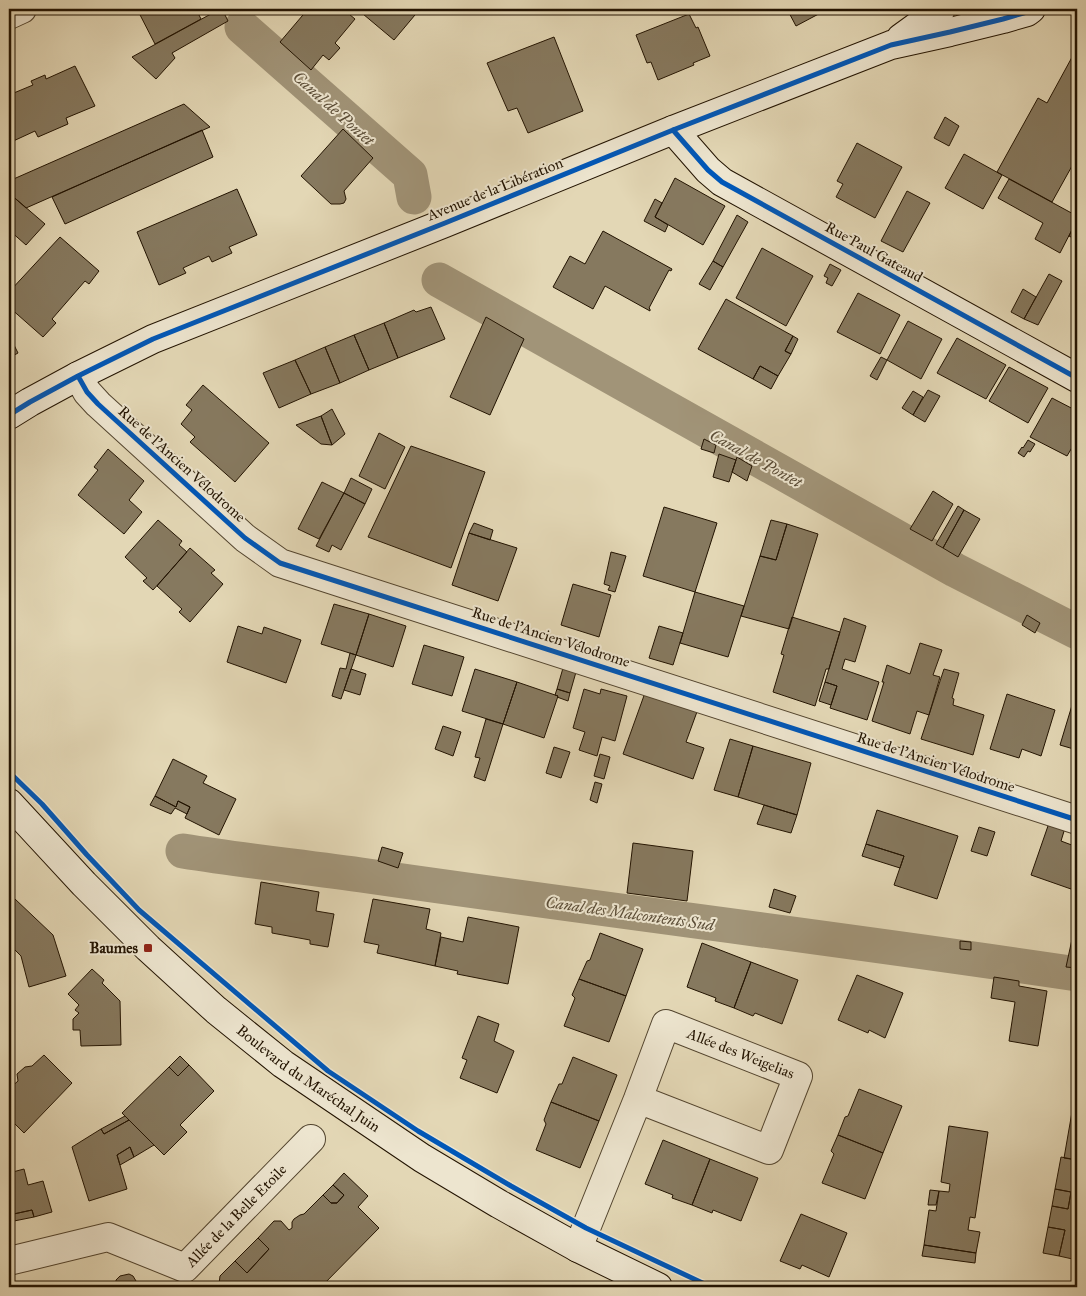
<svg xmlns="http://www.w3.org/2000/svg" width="1086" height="1296" viewBox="0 0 1086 1296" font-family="'IM FELL Great Primer',serif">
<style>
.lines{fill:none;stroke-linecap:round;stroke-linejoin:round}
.canal{stroke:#a19478;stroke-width:35}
.building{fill:#86795f;stroke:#221301}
.street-casing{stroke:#52442e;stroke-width:30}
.secondary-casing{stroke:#221301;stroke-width:30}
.street{stroke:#ede5cf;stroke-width:28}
.secondary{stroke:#ede5cf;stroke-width:28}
.cycleway-casing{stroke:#ede5cf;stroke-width:8}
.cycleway{stroke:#0057b8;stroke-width:5}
.poi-dot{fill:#8f2418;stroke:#ede5cf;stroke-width:2}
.labels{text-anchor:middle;stroke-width:4;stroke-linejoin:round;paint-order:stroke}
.street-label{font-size:15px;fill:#221301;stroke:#ede5cf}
.poi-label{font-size:15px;font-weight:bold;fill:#221301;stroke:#ede5cf;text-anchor:end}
.water-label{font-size:16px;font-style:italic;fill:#5b4d37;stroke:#ede5cf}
</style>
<rect width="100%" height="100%" fill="#e3d7b5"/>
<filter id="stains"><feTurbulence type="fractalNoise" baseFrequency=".004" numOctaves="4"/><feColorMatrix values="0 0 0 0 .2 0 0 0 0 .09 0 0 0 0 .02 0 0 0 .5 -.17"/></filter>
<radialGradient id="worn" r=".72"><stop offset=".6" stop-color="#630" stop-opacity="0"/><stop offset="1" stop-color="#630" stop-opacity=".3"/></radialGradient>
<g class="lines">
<path class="canal" d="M242,27L410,175L414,197
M439,280L955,570L1077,632
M183,851C245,861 306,867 368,876C604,910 841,939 1077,974"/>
</g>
<path class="building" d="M137,9H196L201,19L155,44Z
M220,9H222L228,21L172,53L175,58L156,79L132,57Z
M308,9H343L355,19L335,43L340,48L329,60L323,55L311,70L280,42Z
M357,9H420L394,40Z
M787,9H828L796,26Z
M689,14L696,28L698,27L710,56L693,63L694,65L658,80L651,62L647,63L636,35Z
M554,37L583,111L528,133L517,108L508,111L487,63Z
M1077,48V157L1052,202L997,172L1038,98L1047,103Z
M75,66L95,106L66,118L68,124L38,137L35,131L9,143V95L33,85L31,81L45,75L46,79Z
M184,104L210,127L26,208L9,193V181Z
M945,117L959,126L949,146L934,138Z
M343,129L373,158L344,191L346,199L344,203L340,204H331L301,176Z
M202,130L213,157L65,224L52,197Z
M857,143L902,167L875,218L836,197L843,184L837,181Z
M964,154L1002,175L983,209L945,188Z
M675,178L725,206L703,245L655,217Z
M1009,179L1077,216V220L1060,253L1035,239L1043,223L998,198Z
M237,189L257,235L229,247L232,253L212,262L209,256L183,268L186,273L159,285L137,232Z
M907,191L930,203L903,252L881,241Z
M9,193L45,224L26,245L9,230Z
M655,199L662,203L655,217L668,225L665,232L644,221Z
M737,215L748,222L723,267L713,261Z
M1077,220V240L1069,236Z
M603,231L672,269L671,271L669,270L649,308L650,309V311L605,286L593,309L553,287L570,256L585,264Z
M60,237L99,271L89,284L85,281L52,319L56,323L43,337L9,307V292Z
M762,248L813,276L786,326L736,298Z
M713,261L723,267L710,290L699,284Z
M830,264L841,270L832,286L826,283L828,278L824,276Z
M1049,274L1062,281L1038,325L1024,319Z
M1023,289L1036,297L1024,319L1011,312Z
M858,293L900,315L880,354L837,332Z
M726,299L793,336L785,351L791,354L778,376L760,366L753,379L698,349Z
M431,307L445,339L398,358L384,323L414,310L416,312Z
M486,317L524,339L490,415L450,397Z
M908,321L942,339L921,379L887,360Z
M384,323L398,358L369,370L354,335Z
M9,335L18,353L9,358Z
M354,335L369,370L340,383L325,347Z
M793,336L798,339L791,354L785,351Z
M957,338L1006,365L986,399L937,373Z
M325,347L340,383L311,394L295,360Z
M881,357L887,360L877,380L870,376Z
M295,360L311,394L279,408L263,373Z
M760,366L778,376L771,389L753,379Z
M1009,367L1048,388L1028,423L989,401Z
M203,385L269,443L235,482L190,442L195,437L181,424L192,410L186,405Z
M928,390L940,396L925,422L913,415Z
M913,391L923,397L913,415L902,408Z
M1052,398L1077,411V439L1067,456L1030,437Z
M332,409L345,434L332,445L321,416Z
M321,416L332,445L321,444L296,425Z
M379,433L405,447L385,489L359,476Z
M704,439L716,445L714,453L701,449Z
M1028,440L1035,444L1030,452L1028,451L1024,457L1018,453L1022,447L1023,448Z
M411,446L485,472L451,568L368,537Z
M108,449L144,481L129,500L142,512L124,534L78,495L98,470L94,467Z
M719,454L736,460L729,482L713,477Z
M737,457L752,466L747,481L732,472Z
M351,478L372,489L365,504L344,493Z
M322,482L344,493L319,539L298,529Z
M933,491L953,504L932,541L910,529Z
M344,493L365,504L341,550L332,545L329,552L316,546Z
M958,506L964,510L943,548L936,544Z
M664,507L717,523L695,592L643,576Z
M964,510L980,519L958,557L943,548Z
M158,520L182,541L179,545L187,552L153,590L143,581L147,578L125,557Z
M771,520L787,524L776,560L760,556Z
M474,523L493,530L490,540L469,533Z
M787,524L818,534L789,629L741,616L760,556L776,560Z
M469,533L517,548L498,601L452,585Z
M190,548L215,570L211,573L223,584L190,622L179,612L182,609L157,586Z
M611,552L626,556L615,592L608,590L610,586L604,584Z
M573,584L611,595L599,637L561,625Z
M695,592L744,606L728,657L680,643Z
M334,604L369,614L356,655L321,644Z
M369,614L406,626L393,667L356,655Z
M1027,615L1040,623L1035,633L1022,625Z
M792,617L840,632L829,669H826L815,706L773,692L784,655L781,654Z
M844,618L866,626L855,662L845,659L842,669L879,682L867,720L830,708L837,686L825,682Z
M238,626L262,634L264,627L301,640L286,683L227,662Z
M659,626L683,633L673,665L649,658Z
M920,643L942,650L933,675L940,677L929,715L917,711L910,734L872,721L884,682H882L887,665L910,674Z
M424,645L464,657L452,696L412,684Z
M350,653L356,655L341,699L332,696L340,668L346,669Z
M563,668L576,672L570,693L557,689Z
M351,669L366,674L360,695L344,690Z
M475,669L517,682L503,724L462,711Z
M944,669L959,673L952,698L954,699L953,705L984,715L973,755L921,739Z
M517,682L558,696L544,738L503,724Z
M825,682L837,686L831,705L819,701Z
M557,689L570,693L568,701L557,697L558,696L555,695Z
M584,689L600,694L601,689L627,696L615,741L602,737L597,756L579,750L585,732L573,728Z
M646,690L698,709L686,742L704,748L693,779L623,754Z
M1007,694L1055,710L1041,756L1022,749L1019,758L990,749Z
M1073,702L1077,704V750L1060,745Z
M486,719L503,724L485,781L474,777L480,758L475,757Z
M443,726L461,732L453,756L435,749Z
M730,739L753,746L738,797L714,790Z
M753,746L811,763L797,815L738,797Z
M554,747L570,752L561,778L546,773Z
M600,754L610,757L604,779L594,776Z
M173,759L207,776L203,783L236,799L219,835L185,818L190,807L178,801L176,807L155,796Z
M595,782L602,784L597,803L590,800Z
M155,796L176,807L178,801L190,807L187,814L175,808L171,814L150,805Z
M764,805L797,815L791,833L757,824Z
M877,810L958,836L937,899L894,885L904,856L866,844Z
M1049,823L1065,828L1061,841L1077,847V870L1071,889L1031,875Z
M979,827L995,832L987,856L971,851Z
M633,843L693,851L687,901L627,893Z
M866,844L904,856L900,868L862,856Z
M382,847L403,853L398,868L378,861Z
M261,882L319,892L316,911L334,914L328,947L310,944V940L272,933V927L255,924Z
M774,889L796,896L790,913L769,907Z
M15,899L53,935L66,976L29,987L21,956L9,944V906Z
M373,899L430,909L426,929L441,933L435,966L377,953L379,945L364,942Z
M468,917L519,927L508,984L457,974L458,971L435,966L441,937L463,942Z
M1077,927V968L1066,967L1074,930Z
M600,933L643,949L626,996L579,979L587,961L590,960Z
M960,941L971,942V950L960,949Z
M702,943L751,962L734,1008L715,1001L716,998L687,987Z
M751,962L798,980L782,1024L755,1013L753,1016L734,1008Z
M92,969L104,980L102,983L120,1001L121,1045L81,1046L80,1030H73V1019L79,1013L75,1010L79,1005L68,994Z
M857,975L903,993L885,1038L869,1030L868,1033L838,1020Z
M994,977L1019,981V986L1047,991L1038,1046L1009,1041L1015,1002L991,998Z
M579,979L626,996L609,1042L564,1026L575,998L572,995Z
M478,1016L499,1024L494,1041L514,1051L497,1093L460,1078L467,1060L462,1058Z
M44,1055L72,1083L24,1133L9,1118V1089L18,1081L17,1074L25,1067L32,1066Z
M180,1056L189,1065L178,1076L169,1067Z
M573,1057L617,1075L599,1121L551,1102L559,1084H562Z
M189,1065L214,1091L180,1125L187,1132L164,1155L122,1113L169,1067L178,1076Z
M859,1089L902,1106L883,1153L838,1135L845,1117L848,1116Z
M1076,1089H1077V1160L1064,1158Z
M551,1102L599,1121L580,1168L536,1150L546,1124L544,1120Z
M125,1116L129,1120L104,1134L101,1129Z
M129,1120L154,1145L134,1157L130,1147L117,1155L127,1189L89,1201L72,1147L101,1129L104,1134Z
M949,1126L988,1132L975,1218L970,1217L968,1230L980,1232L976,1253L924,1245L929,1210L936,1211L939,1191L949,1192L950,1184L941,1182Z
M838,1135L883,1153L865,1199L822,1183L834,1154L831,1151Z
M663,1140L710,1159L692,1205L672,1198L673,1195L645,1184Z
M130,1147L134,1157L120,1165L117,1155Z
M1061,1157L1077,1160V1260L1059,1256L1065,1230L1048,1227L1052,1206L1068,1209L1071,1192L1055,1189Z
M710,1159L758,1178L741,1221L713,1210L712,1213L692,1205Z
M24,1169L28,1185L43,1181L52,1212L34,1217L32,1210L9,1215V1173Z
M344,1173L368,1196L358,1207L379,1228L321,1287H223L219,1284L220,1276L235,1261L247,1273L269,1249L258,1238L274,1221H281L289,1230L292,1228V1222L294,1219L300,1215L304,1214L323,1195L331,1203H337L344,1195L333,1185Z
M333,1185L344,1195L337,1203H331L323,1195Z
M1055,1189L1071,1192L1068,1209L1052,1206Z
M930,1190L939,1191L936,1205H928Z
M32,1210L34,1217L9,1222V1215Z
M801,1214L847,1233L829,1277L802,1265L800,1269L780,1261Z
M1048,1227L1065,1230L1059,1256L1043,1253Z
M258,1238L269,1249L247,1273L235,1261Z
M924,1245L976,1253L975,1263L922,1256Z
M129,1274L133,1276L136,1281L138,1287H116V1280L120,1276Z"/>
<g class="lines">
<g class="street-casing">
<g id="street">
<path d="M9,15L22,9"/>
<path d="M78,376L87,392L98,404L245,538L280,563L1077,820"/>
<path id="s1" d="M578,1248L638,1099L666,1024L798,1076L769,1150L638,1099"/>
<path id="s2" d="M9,1261L108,1237L185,1268L311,1139"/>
</g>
</g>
<g class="secondary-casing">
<g id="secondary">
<path d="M901,38L941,9"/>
<path d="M673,130L708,170L722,182L1077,378"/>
<path d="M9,415L30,402L78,376L153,339L445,223L673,130L891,45L950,32L1003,19L1027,12L1031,9"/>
<path id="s3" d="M9,803L84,884L148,948L216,1010L283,1064L422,1158L499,1204L578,1248L658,1287"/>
</g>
</g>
<use href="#street" class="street"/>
<use href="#secondary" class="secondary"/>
<g class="cycleway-casing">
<path id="cycleway" d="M673,130L708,170L722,182L1077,378
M78,376L87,392L98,404L245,538L280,563L1077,820
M9,415L30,402L78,376L153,339L445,223L673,130L891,45L950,32L1003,19L1027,12L1031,9
M9,772L42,804L87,855L139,910L328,1071L418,1131L511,1186L586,1228L711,1287"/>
</g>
<use href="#cycleway" class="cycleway"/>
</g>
<rect class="poi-dot" x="143" y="943" width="10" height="10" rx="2.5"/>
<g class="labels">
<g class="street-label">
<text transform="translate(495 189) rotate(-22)" y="5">Avenue de la Libération</text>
<text transform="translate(874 252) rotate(29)" y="5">Rue Paul Gateaud</text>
<text transform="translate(182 464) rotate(42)" y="5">Rue de l'Ancien Vélodrome</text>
<text transform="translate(551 637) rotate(18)" y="5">Rue de l'Ancien Vélodrome</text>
<text transform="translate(936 762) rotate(18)" y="5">Rue de l'Ancien Vélodrome</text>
<text dy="5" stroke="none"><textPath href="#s1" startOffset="321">Allée des Weigelias</textPath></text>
<text dy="5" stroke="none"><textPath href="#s3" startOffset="408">Boulevard du Maréchal Juin</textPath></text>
<text dy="5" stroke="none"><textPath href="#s2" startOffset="258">Allée de la Belle Etoile</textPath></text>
</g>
<g class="poi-label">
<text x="138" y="953">Baumes</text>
</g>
<g class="water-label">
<text transform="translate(334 108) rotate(42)" y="6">Canal de Pontet</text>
<text transform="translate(756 458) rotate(29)" y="6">Canal de Pontet</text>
<text transform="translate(630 913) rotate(8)" y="6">Canal des Malcontents Sud</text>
</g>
</g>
<rect width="1086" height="1296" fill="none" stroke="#e3d7b5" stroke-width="30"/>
<rect x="10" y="10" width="1066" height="1276" fill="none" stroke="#221301" stroke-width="2.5"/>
<rect x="15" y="15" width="1056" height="1266" fill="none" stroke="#221301"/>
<rect width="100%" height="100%" filter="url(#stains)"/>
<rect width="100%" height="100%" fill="url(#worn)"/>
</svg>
